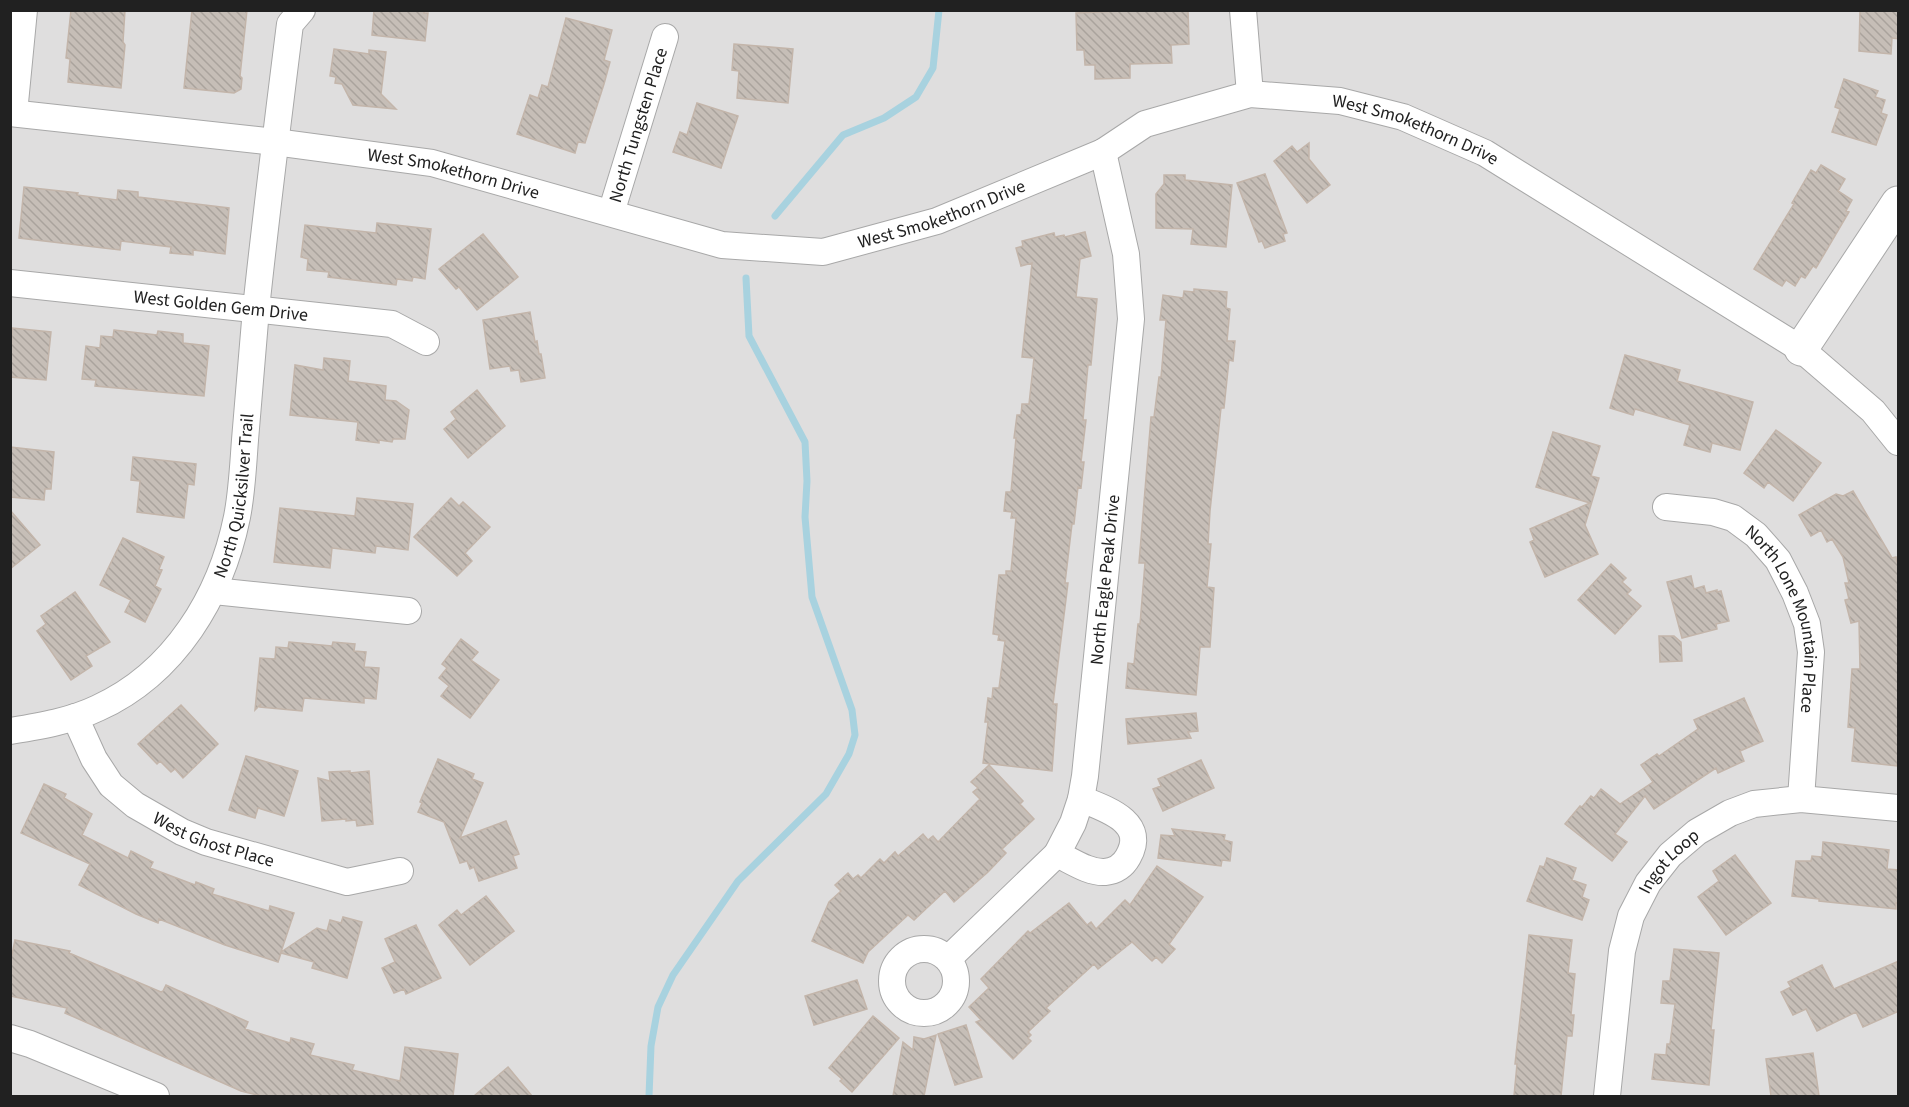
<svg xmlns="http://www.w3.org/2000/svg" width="1909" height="1107" viewBox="0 0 1909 1107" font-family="'Source Sans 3',sans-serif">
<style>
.residential{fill:#dfdede}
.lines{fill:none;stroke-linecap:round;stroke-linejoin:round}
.stream{stroke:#a8d2df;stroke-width:7}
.building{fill:url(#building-back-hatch);stroke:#c3b5aa;stroke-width:1.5}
.minor-casing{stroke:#a8a8a8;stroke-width:28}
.tertiary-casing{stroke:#a8a8a8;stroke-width:35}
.minor{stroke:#fff;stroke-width:26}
.tertiary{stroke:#fff;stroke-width:33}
.labels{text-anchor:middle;stroke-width:4.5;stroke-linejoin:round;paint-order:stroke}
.street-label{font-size:18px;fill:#212121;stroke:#fff}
</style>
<defs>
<pattern id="building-back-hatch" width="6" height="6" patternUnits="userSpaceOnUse" patternTransform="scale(1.5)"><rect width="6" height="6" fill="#c6beb7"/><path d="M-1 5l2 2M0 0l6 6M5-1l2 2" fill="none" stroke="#aaa39d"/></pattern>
</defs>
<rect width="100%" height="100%" fill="#f1eee8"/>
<path class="residential" d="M11,11H1898V1096H11Z"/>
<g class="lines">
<path class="stream" d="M775,216L843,135L884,118L916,97L933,68L939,10
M649,1096L651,1046L658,1007L673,975L738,881L826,794L849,754L855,735L852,710L812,597L805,517L807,481L805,442L749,336L746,278"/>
</g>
<path class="building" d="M71,10H125L123,42L125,45L121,88L68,82L70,59L66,58Z
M192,10H247L240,76L242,78L241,89L234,93L184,88Z
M374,10H424V13H428L425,41L372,35Z
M1144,10H1188L1189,44L1171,45L1172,63L1130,64V78L1095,79V65H1085L1084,50H1077L1076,13Z
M1860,10H1899V39L1892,38L1891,54L1859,51Z
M566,18L612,30L604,60L610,62L604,84L585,143L578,142L575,153L517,134L530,95L538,98L542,85L548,87Z
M734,44L793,49L788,103L737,98L739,71L732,70Z
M334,49L369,54V50L386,52L381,94L396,109L353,105L342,84L335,83L336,77L330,76Z
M1844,79L1878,91L1875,97L1885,100L1881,113L1887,115L1876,145L1832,132L1840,109L1835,107Z
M697,103L738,116L721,168L673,152L680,132L687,135Z
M1309,143V159L1330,185L1307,203L1274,161L1292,146L1297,152Z
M1821,165L1845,179L1838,191L1852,200L1846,211L1849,212L1816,268L1813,266L1805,278L1801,276L1795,286L1786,280L1782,286L1754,269L1794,204L1792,203L1811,170L1816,173Z
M1265,174L1287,233L1283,234L1285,241L1265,248L1262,241L1259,242L1237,183Z
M1164,175H1185V180L1232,185L1226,247L1191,244L1193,229L1156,228V194L1164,184Z
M24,187L78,193L77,195L117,200L118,190L138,192V197L229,208L225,254L193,250V255L170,253L171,247L121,241L120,250L19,238Z
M377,223L431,229L425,279L413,277L412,281L397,279L396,285L328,277L329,272L307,270L308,259L301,257L305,225L376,233Z
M1085,232L1091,256L1080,259L1076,297L1097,299L1091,365H1088L1083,420H1086L1081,462H1084L1081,488L1078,487L1074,524H1072L1065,583H1068L1053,704H1057L1052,771L983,763L988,722H985L988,698L992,699L993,688H999L1005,641L998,640L999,635L993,634L999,575H1006V571H1011L1016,518H1011L1012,512L1004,511L1006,492H1011L1016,438H1014L1017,415H1021L1022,404H1029L1034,358L1022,357L1032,263L1021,266L1016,248L1023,246L1022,241L1054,233L1055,237L1064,235L1065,237Z
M483,234L518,277L477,310L459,287L456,289L439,269Z
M1194,289L1227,292L1226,308L1230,309L1227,341H1235L1233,361L1229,360L1224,408H1221L1210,511L1208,544H1211L1207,587L1214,588L1210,647H1200L1196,695L1126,688L1128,663L1134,664L1138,624H1140L1145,563H1139L1151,417H1154L1159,377H1161L1166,320H1160L1163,295L1183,298L1184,291L1194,292Z
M530,312L535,342L537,341L539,354H541L545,378L521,382L519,370L511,371L510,366L490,369L483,320Z
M12,328L51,332L46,380L10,377Z
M114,330L157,335L158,331L183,334V343L209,346L204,396L95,386L96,380L82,379L86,346L100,348L101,336L113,337Z
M1625,355L1680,370L1677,381L1753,402L1740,450L1712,443L1710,452L1684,445L1690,425L1635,409L1633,415L1610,408Z
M324,358L350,361L348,381L386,386L385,400L396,401L409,410L405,439H393L392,442L379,440V443L356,440L358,422L290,415L295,365L323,370Z
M477,390L505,426L468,458L444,429L456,419L451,412Z
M1776,430L1821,463L1793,501L1768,482L1764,488L1744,473Z
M1553,432L1600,446L1591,476L1599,478L1585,525L1598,554L1545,577L1530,542L1534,540L1530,529L1590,503L1536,487Z
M10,447L54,452L51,489H45L44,500L10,497Z
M133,457L196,464L194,485L188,484L184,518L137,512L140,481L131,480Z
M1853,491L1892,558L1896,557L1899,569V749L1897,766L1852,761L1855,728L1848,727L1852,669H1860L1859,621L1851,623L1845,600L1849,599L1845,583H1849L1843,557L1832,539L1827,542L1821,530L1811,536L1799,515L1836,494L1843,496Z
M357,498L413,504L408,550L376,546L375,553L332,548L330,568L274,562L280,508L355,516Z
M451,498L459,506L463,502L490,527L465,553L472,561L457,576L414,537Z
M10,510L40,545L10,569Z
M123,538L164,557L159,569L162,570L155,586L161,589L145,622L125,612L131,600L100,585Z
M1611,564L1626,578L1622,582L1631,590L1627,594L1641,606L1615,634L1578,600Z
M1691,576L1694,589L1704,586L1706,593L1717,590V592L1721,591L1729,621L1716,624L1717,629L1682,638L1667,582Z
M75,592L110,642L86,656L92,666L71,680L37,631L46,624L41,616Z
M1659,636H1674L1681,642L1682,661L1660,662Z
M461,639L478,652L471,660L499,680L470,718L441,696L449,686L439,678L447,668L442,664Z
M289,642L332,646L333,642L355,644L354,651L366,652L364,667L379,668L376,699L364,698V703L304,698L302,711L260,707L261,704L255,710L260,658L275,659L276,647L288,648Z
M1744,698L1763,741L1740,751L1744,761L1718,773L1716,768L1654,809L1645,796L1615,834L1627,842L1612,861L1565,824L1580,806L1582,807L1591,796L1594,798L1601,789L1620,804L1653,782L1641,765L1657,754L1659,756L1698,729L1694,720Z
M181,705L218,744L183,778L175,769L171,772L160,761L157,764L138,744Z
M1196,713L1198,731L1188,732L1191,738L1128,744L1126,719Z
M246,756L298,771L284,816L258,808L255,818L229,810Z
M438,759L474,774L472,779L483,783L460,838L506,821L519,854L513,856L517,868L479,881L474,867L470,869L467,861L460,863L444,822L418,812L422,803L420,802Z
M1201,760L1214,788L1163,811L1153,789L1161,786L1158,779Z
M989,765L1023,801L1020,804L1034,819L1002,849L1006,853L988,872L954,902L945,891L914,920L908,915L868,952L863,963L812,941L829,902L841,891L835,885L848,873L853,879L858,875L861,878L880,859L884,863L895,852L898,856L923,834L928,840L933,836L938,842L980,799L973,792L978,788L971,782Z
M350,771V773L369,771L373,824L357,826L356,820L346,821V819L322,821L318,778L330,781L329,772Z
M44,784L66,794L64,798L92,814L82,835L128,858L131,851L153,862L150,868L195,885L196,882L214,889L212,894L269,911L270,906L294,913L281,952L317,928L327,931L330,920L341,923L343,917L362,922L347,978L312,968L314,962L281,953L278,962L225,945L159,919L158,923L136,914L79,885L90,864L21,833Z
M1172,829L1225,835L1224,840L1232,842L1230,861L1222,860L1221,866L1158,858L1161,835L1175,836Z
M1823,842L1889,850L1887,869L1899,870V903H1896V909L1819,901V899L1792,896L1796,861H1811L1812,856L1822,857Z
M1735,855L1771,903L1726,935L1698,897L1719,881L1713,871Z
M1547,858L1576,868L1572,880L1586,885L1582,897L1589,900L1582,920L1527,901L1540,866L1544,867Z
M1157,866L1203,897L1169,944L1175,949L1162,963L1156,957L1152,961L1132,942L1098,969L1094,964L1046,1008L1050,1011L1028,1032L1031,1035L1028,1038L1031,1041L1013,1059L976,1022L981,1020L969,1007L989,988L981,979L1028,931L1030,933L1069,903L1087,925L1091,922L1096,929L1125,900L1130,905Z
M486,896L514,931L470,965L439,925L457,910L461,915Z
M416,925L441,978L406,994L404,989L394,993L382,968L395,962L385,939Z
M1529,935L1572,940L1568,973L1575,974L1571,1015H1574L1572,1036H1567L1561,1096H1514L1517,1064H1515Z
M15,940L70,951L69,953L161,992L163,991L166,985L248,1022L245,1029L290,1043L291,1038L314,1044L310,1055L354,1065L352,1070L400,1081L405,1047L458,1054L453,1096H261L241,1091L65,1013L67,1008L10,996V964Z
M1674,949L1719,953L1711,1030H1714L1709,1085L1652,1079L1655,1054L1666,1055L1667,1044H1670L1675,1004L1661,1003L1663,981H1670Z
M1899,961V1011L1863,1027L1856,1012L1817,1031L1806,1009L1793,1015L1781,992L1791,987L1788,982L1822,965L1834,989Z
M857,980L867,1009L814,1025L805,996Z
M873,1016L899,1038L852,1092L840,1081L842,1079L829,1068Z
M966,1025L982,1077L955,1085L938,1034Z
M936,1035L924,1096H893L903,1042L913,1050L914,1037L924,1039Z
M1813,1053L1819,1096H1771L1766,1059Z
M508,1067L532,1096H474Z"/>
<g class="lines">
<g class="minor-casing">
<g id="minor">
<path d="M1243,10L1250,94"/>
<path id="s1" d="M10,113L275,142L432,163L722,245L823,252L937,221L1103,152L1145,124L1250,94L1340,101L1403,117L1485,153L1801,349L1873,411L1898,442"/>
<path d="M14,113L24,10"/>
<path id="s2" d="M611,213L665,37"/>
<path id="s3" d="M10,283L392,324L426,342"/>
<path id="s4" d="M1666,507L1713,512L1733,518L1756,535L1778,560L1795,593L1807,624L1811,652L1801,799"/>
<path d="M214,591L408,611"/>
<path id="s5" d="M75,717L94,759L111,785L135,805L182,832L206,842L347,882L400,871"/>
<path id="s6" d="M10,731C40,726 71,721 98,708C175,673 221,596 237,517C242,492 243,466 245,440C249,396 252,352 256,309C266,214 278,119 290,24L302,10"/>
<path d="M1057,854C1072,861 1089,873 1105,872C1115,871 1123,866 1128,857C1148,822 1106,809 1081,799"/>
<circle cx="924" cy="981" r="32"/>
<path id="s7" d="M948,959L1057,854L1073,823L1081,799L1085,776L1131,319L1126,254L1103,152"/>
<path d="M10,1038L30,1044L156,1096"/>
<path id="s8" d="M1607,1096L1622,951L1631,916L1648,883L1670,855L1697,832L1730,813L1754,804L1801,799L1898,808"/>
</g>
</g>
<g class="tertiary-casing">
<path id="tertiary" d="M1801,349L1898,203"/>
</g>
<use href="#minor" class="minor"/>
<use href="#tertiary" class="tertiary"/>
</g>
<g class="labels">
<g class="street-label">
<text dy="6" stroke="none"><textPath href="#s2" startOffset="92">North Tungsten Place</textPath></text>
<text dy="6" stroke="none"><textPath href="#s1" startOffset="1456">West Smokethorn Drive</textPath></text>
<text dy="6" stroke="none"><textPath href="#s1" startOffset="448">West Smokethorn Drive</textPath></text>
<text dy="6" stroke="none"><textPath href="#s1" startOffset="952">West Smokethorn Drive</textPath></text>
<text dy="6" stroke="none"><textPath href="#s3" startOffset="212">West Golden Gem Drive</textPath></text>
<text dy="6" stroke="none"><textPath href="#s6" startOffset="357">North Quicksilver Trail</textPath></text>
<text dy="6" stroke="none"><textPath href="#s7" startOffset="432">North Eagle Peak Drive</textPath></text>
<text dy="6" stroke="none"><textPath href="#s4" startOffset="188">North Lone Mountain Place</textPath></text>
<text dy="6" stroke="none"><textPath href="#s5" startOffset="195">West Ghost Place</textPath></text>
<text dy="6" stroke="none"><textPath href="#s8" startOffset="249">Ingot Loop</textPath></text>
</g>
</g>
<rect width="1909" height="1107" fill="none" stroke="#212121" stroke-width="24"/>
</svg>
